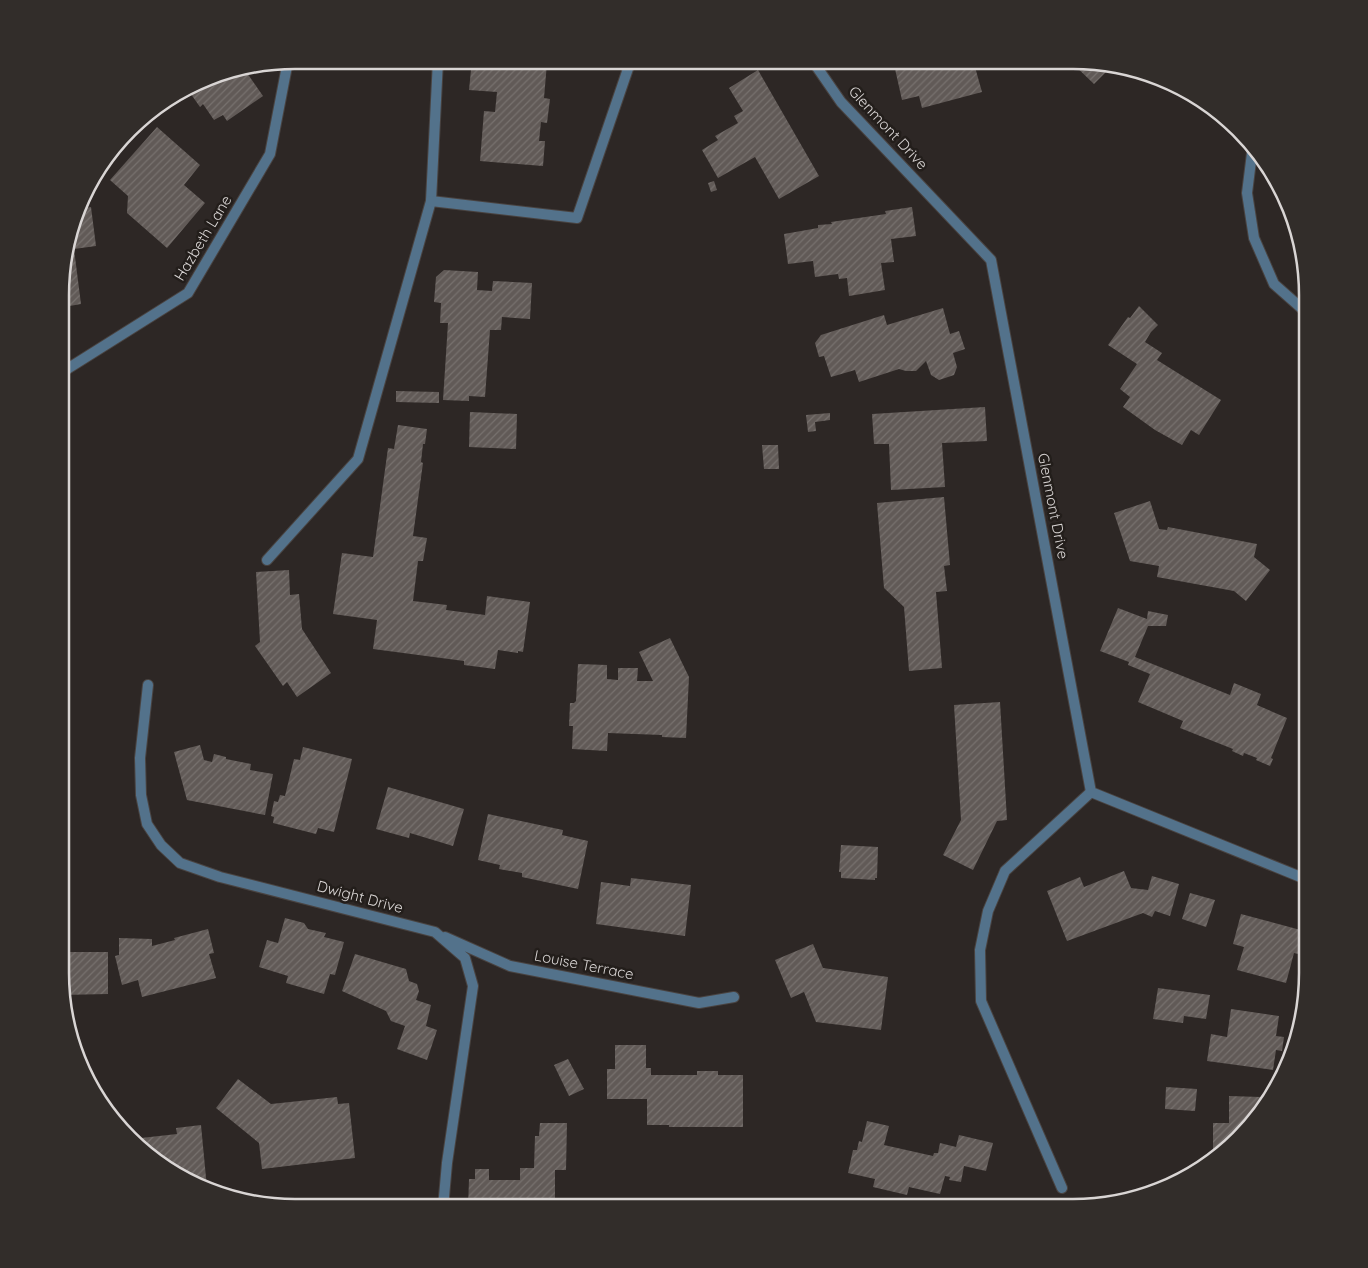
<svg xmlns="http://www.w3.org/2000/svg" width="1368" height="1268" viewBox="0 0 1368 1268" font-family="Quicksand,sans-serif">
<style>
.building{fill:url(#building-hatch)}
.lines{fill:none;stroke-linecap:round;stroke-linejoin:round}
.service-casing{stroke:#494341;stroke-width:12}
.minor-casing{stroke:#494341;stroke-width:12}
.service{stroke:#53728b;stroke-width:10}
.minor{stroke:#53728b;stroke-width:10}
.labels{text-anchor:middle;stroke-width:5;stroke-linejoin:round;paint-order:stroke}
.street-label{font-size:15px;fill:#d9d5d4;stroke:#231e1b}
.rim{fill:none;stroke:#d9d5d4;stroke-width:2.5}
</style>
<defs>
<pattern id="building-hatch" width="6" height="6" patternUnits="userSpaceOnUse" patternTransform="scale(1.25)"><rect width="6" height="6" fill="#615a57"/><path d="M-1 1l2-2M0 6l6-6M5 7l2-2" fill="none" stroke="#77716e"/></pattern>
</defs>
<rect width="100%" height="100%" fill="#2d2725"/>
<path class="building" d="M472,60L513,62L514,60H517L547,63L544,98L550,99L547,123L541,122L539,141H545L543,166L480,161L484,111L495,112L497,92L469,90Z
M893,60H932L933,63L940,60H973L982,92L922,108L919,96L902,100Z
M1070,61H1089L1111,67L1094,84Z
M249,68L245,70L263,96L227,121L223,115L214,120L203,104L200,107L188,90L219,73Z
M758,70L819,176L779,199L755,157L718,178L702,150L718,140L715,136L738,123L734,116L743,111L729,88Z
M157,127L200,165L184,185L205,203L167,248L127,213L128,196L110,180Z
M714,181L717,190L711,192L708,183Z
M91,207L96,246L74,249L81,304L64,307V249L80,209Z
M912,207L916,236L891,239L894,262L881,263L885,290L849,296L847,278L839,279L838,274L815,277L813,261L788,264L784,234L818,228V225L832,224L831,222L886,214L885,211Z
M444,270L478,272L477,290L492,291L493,281L532,283L530,319L502,317L501,330H490L485,397L469,396V401L443,400L448,323H440L441,303L434,302L436,277Z
M1139,306L1158,325L1151,332L1145,342L1162,353L1157,360L1221,400L1199,435L1191,430L1182,445L1155,430L1123,407L1130,397L1120,389L1137,364L1108,345L1128,317L1130,318Z
M943,308L950,334L959,331L965,349L953,353L957,367L954,375L939,380L931,375L926,361L916,371H906L899,369L859,382L855,370L831,377L824,356L819,357L815,343L821,335L884,315L887,325Z
M396,391L439,392V403L396,402Z
M985,407L987,441L942,443L945,487L891,490L889,444H874L872,414Z
M470,412L517,414L516,449L469,447Z
M830,413V420L815,422L816,431L808,432L806,415Z
M398,425L427,429L425,444H423L421,462L423,463L413,536L427,538L423,561H418L413,601L447,605L446,610L485,615L487,596L530,602L523,652L518,651V653L498,650L495,669L464,665V661L373,649L377,620L333,614L342,553L373,557L388,448L394,449Z
M762,445H778L779,469H764Z
M944,497L950,565L944,566L947,591L936,592L942,668L909,671L904,607L884,588L877,503Z
M1150,501L1159,529L1167,530L1168,527L1257,544L1254,557L1270,570L1246,601L1234,591L1157,577L1159,566L1130,561L1114,513Z
M289,570L290,595L299,594L302,629L331,673L297,697L287,682L283,686L255,646L260,642L256,572Z
M1118,608L1147,619L1148,611L1168,615L1166,626H1148L1135,657L1230,695L1234,683L1261,694L1257,705L1287,718L1271,758L1273,759L1270,766L1256,760L1257,758L1244,753L1243,756L1232,751L1233,749L1180,728L1183,721L1138,702L1150,674L1128,665L1129,662L1100,651Z
M670,638L689,677L686,738L662,737V735L608,733L607,751L572,749L573,726H569L570,703H574L576,701L578,664L607,665V679L618,680V668H638L637,681H653L639,652Z
M1000,702L1007,820L997,821L973,870L943,855L961,820L954,705Z
M200,745L204,760L212,762L214,754L226,757V759L251,764L250,770L273,774L265,815L187,800L174,752Z
M303,747L352,759L334,832L318,828L316,834L273,823L274,817L271,816L274,801L278,802L280,795L285,796L294,759L300,760Z
M388,787L464,809L453,846L410,833L409,838L376,829Z
M488,814L563,830L562,835L588,841L578,889L522,877V873L499,869L500,865L478,860Z
M841,845L878,847L877,878H875V880L841,878V872H839Z
M1124,871L1131,888L1148,890L1152,876L1179,884L1170,916L1155,911L1152,917L1143,913L1067,941L1047,891L1080,877L1084,887Z
M631,878L691,885L685,936L596,924L601,882L630,886Z
M1190,893L1215,900L1206,927L1182,919Z
M1241,914L1308,932L1307,956L1294,953L1286,983L1237,970L1244,947L1233,944Z
M285,918L304,923L308,929L326,933L324,937L344,942L335,975L330,974L324,994L286,983L288,976L259,967L267,940L278,943Z
M208,929L214,953L209,954L216,978L142,997L138,980L122,985L115,956L119,955V938L152,939V946L175,940L174,938Z
M813,944L823,968L888,977L881,1030L816,1022L804,992L791,998L775,960Z
M61,952H108V994L62,995Z
M355,954L406,969L409,981L417,984L419,991L416,1000L431,1005L426,1026L437,1030L427,1060L397,1049L405,1026L391,1021L386,1011L342,991Z
M1158,988L1210,995L1206,1019L1184,1016L1183,1023L1153,1019Z
M1231,1009L1279,1016L1276,1036L1284,1037L1282,1051L1276,1050L1273,1070L1207,1061L1211,1034L1227,1037Z
M615,1045H646V1068H651V1075H697V1071H718V1075H743V1127H669V1125H647V1099H607V1069H615Z
M568,1059L584,1089L569,1096L554,1065Z
M238,1079L271,1104L337,1097L338,1104L349,1103L355,1158L262,1169L259,1143L216,1108Z
M1166,1087L1197,1089L1195,1111L1165,1109Z
M1229,1096L1261,1097V1107L1228,1150H1213V1123H1229Z
M867,1121L889,1126L884,1145L933,1156L934,1153H938L940,1143L956,1147L959,1135L993,1143L986,1171L964,1166L961,1182L949,1180L950,1177L945,1176L940,1194L909,1187L907,1195L873,1187L875,1179L848,1173L853,1150H857L859,1141L862,1142Z
M540,1123H567L566,1170H555V1198H547V1208L482,1207V1208H468L469,1179H475V1169H489V1180H520V1168H534L535,1136H539Z
M201,1125L207,1188L191,1184L132,1139L177,1134L176,1128Z
M1142,1191H1157L1142,1195Z
M657,1203L710,1206V1208H657Z"/>
<g class="lines">
<g class="service-casing">
<path id="service" d="M267,560L358,459L431,201L438,60
M1062,1188L981,1001L980,950L988,911L1005,871L1091,792"/>
</g>
<g class="minor-casing">
<path id="minor" d="M812,60L841,102L991,260L1091,792L1308,880
M1253,145L1247,193L1254,238L1274,284L1308,314
M431,201L577,218L631,60
M64,371L188,293L270,154L288,61
M148,685L140,758L141,795L147,824L161,845L180,863L220,877L435,932L465,958L473,986L447,1163L443,1208
M445,937L510,966L699,1003L734,997"/>
</g>
<use href="#service" class="service"/>
<use href="#minor" class="minor"/>
</g>
<g class="labels">
<g class="street-label">
<text transform="translate(888 128) rotate(47)" y="5">Glenmont Drive</text>
<text transform="translate(203 238) rotate(-59)" y="5">Hazbeth Lane</text>
<text transform="translate(1053 506) rotate(79)" y="5">Glenmont Drive</text>
<text transform="translate(360 897) rotate(15)" y="5">Dwight Drive</text>
<text transform="translate(584 965) rotate(11)" y="5">Louise Terrace</text>
</g>
</g>
<path d="M0 0H1368V1268H0ZM295 69H1073A226 226 0 0 1 1299 295V973A226 226 0 0 1 1073 1199H295A226 226 0 0 1 69 973V295A226 226 0 0 1 295 69Z" fill="#322d2a" fill-rule="evenodd"/>
<path class="rim" d="M295 69H1073A226 226 0 0 1 1299 295V973A226 226 0 0 1 1073 1199H295A226 226 0 0 1 69 973V295A226 226 0 0 1 295 69Z"/>
</svg>
